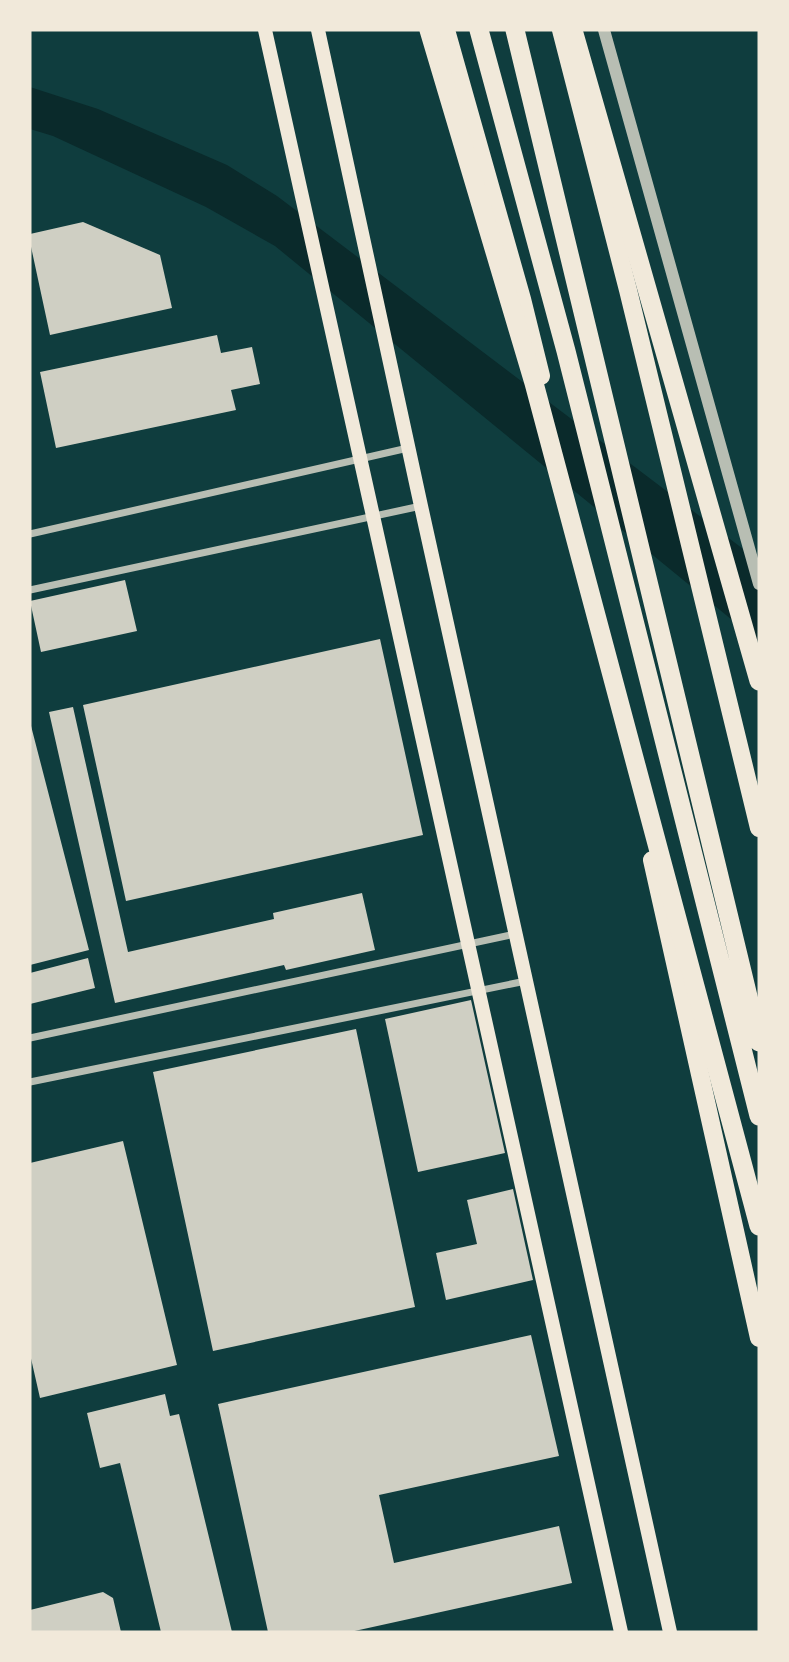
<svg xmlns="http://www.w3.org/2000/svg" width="789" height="1662" viewBox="0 0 789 1662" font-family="Commissioner,sans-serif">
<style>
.water{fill:#0a2a2b}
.building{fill:#cfcfc3}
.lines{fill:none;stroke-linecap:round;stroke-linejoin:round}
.minor{stroke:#b8beb3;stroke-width:7}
.tertiary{stroke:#b8beb3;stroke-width:12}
.secondary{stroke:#f1e9da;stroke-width:14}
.primary{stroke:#f1e9da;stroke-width:18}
.trunk{stroke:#f1e9da;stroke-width:19}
</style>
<rect width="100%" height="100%" fill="#0f3d3e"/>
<path class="water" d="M30,87L98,109L227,165L277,196L759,561V642L275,246L206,207L53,136L30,129Z"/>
<path class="building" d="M83,222L160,255L172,308L50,335L30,242V234Z
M217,335L221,353L252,347L260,384L231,390L236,410L56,448L40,372Z
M125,580L137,631L41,652L30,601Z
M380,639L423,835L126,901L83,705Z
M73,707L128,952L274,919L273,913L362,893L375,950L286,970L284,965L115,1003L49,712Z
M30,722L89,950L30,965Z
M88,958L95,988L30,1004V973Z
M471,1000L505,1153L418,1172L385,1019Z
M356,1029L415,1307L213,1351L153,1072Z
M123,1141L177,1365L40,1398L30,1354V1163Z
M513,1189L533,1280L446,1300L436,1253L477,1244L467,1200Z
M531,1335L559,1456L379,1495L394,1563L559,1526L572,1583L350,1632H268L218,1404Z
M165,1394L170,1416L179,1414L232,1632H161L120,1463L100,1468L87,1413Z
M103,1592L113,1598L121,1632H30V1610Z"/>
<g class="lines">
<path class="minor" d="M30,534L408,448
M30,590L421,506
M30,1038L515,934
M30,1082L526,981"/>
<path class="tertiary" d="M604,30L759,584"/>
<path class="secondary" d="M265,30L621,1632
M318,30L421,506L670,1632"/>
<path class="primary" d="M446,30L522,299L541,376
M561,30L628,290L759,828
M652,860L759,1338"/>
<path class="trunk" d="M429,30L534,383L759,1226
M479,30L566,351L759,1116
M515,30L759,1042
M573,30L759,681"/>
</g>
<rect width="789" height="1662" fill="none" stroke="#f1e9da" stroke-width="63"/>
</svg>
